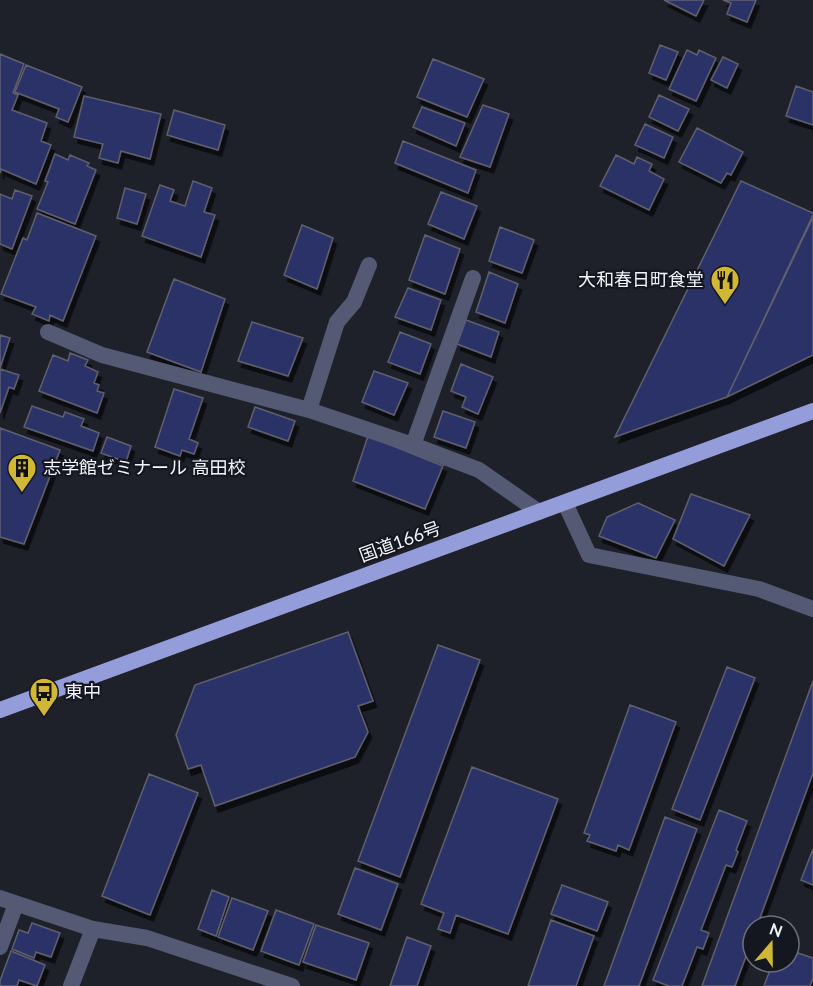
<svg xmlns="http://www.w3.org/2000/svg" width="813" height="986" viewBox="0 0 813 986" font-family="Lato,'Noto Sans JP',sans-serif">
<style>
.building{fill:#2c3068;stroke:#5f616d;stroke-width:1.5;filter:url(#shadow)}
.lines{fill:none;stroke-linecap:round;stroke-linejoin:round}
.minor{stroke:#555a74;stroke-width:16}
.trunk{stroke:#949dda;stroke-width:16}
.labels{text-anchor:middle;stroke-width:4.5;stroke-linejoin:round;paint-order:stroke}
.poi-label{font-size:18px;fill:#f3f4fb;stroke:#151720;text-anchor:start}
.street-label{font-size:18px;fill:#f3f4fb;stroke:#151720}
</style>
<defs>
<filter id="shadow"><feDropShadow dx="3.5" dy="6" stdDeviation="0" flood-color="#0009"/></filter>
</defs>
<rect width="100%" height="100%" fill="#1e202a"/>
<path class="building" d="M664,0H704L696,16Z
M723,0H756L747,22L727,14L731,3Z
M660,45L678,52L666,80L649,73Z
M687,50L697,55L699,50L716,58L696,101L669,89Z
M0,54L24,64L13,93L18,95L12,110L47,123L41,141L51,145L36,184L1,169L0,173Z
M723,57L738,64L727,88L711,80Z
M433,59L484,79L467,117L417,97Z
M26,65L82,87L68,122L56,117L59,109L15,92Z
M796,86L813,92V125L786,116Z
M659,95L689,109L678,131L649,117Z
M84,96L161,114L150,159L121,151L118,163L99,158L103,144L74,137Z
M483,105L509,114L490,167L460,157Z
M422,107L465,123L456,146L413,127Z
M174,110L225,125L218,150L167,135Z
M645,124L673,137L664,158L635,145Z
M697,128L743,152L731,175L727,173L721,183L679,162Z
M403,141L476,170L468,193L395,163Z
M55,154L68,160L70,155L89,163L87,166L96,170L75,224L37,209L48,182L45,181Z
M616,155L634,164L637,157L652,164L649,171L664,179L649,210L600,186Z
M193,181L212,188L204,212L215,215L201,257L142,236L160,185L174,190L170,201L185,206Z
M741,181L813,213V215L727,397L615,437Z
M125,188L146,194L137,224L117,218Z
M15,190L32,196L12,249L0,244V194L12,199Z
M441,192L477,206L464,239L428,224Z
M37,213L96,236L63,321L50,315L49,321L32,314L36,307L1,294L23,238L27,240Z
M813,217V355L727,397Z
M302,225L333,238L317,289L284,275Z
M500,227L534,240L522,273L489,261Z
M425,235L460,249L445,294L409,280Z
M489,272L518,284L505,323L476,312Z
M174,279L225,299L201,372L147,352Z
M408,288L441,300L431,330L395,317Z
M466,320L499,332L491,357L457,344Z
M252,322L303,338L288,376L238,361Z
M400,332L431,344L420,374L388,362Z
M0,335L10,338L0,368Z
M70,353L88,360L85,366L98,372L94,383L99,385L97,391L104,393L97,413L39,391L53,355L68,361Z
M461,364L493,377L478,414L462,407L466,397L451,391Z
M0,369L19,375L14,389L9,387L0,413Z
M374,371L408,383L394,415L362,402Z
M174,389L203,398L189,439L198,443L194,454L182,450L180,456L155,447Z
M32,406L63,417L65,412L84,419L81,426L99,433L93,451L24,427Z
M255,407L295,421L288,441L248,427Z
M443,411L475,422L466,448L434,437Z
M0,428L60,450L24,544L0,537Z
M368,436L443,466L425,509L353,481Z
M107,437L131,446L126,462L101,453Z
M691,494L750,515L724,566L673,539Z
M638,503L675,520L656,558L599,536L607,517Z
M348,632L373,701L358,706L368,732L355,757L215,806L201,765L188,769L176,735L195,685Z
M438,645L480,660L400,877L358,861Z
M727,667L755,678L700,820L672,809Z
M813,681V773L757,926H753V937L735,986H702Z
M630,705L676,722L629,850L618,845L616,851L587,841L590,835L584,833Z
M472,767L558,799L508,934L456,915L450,933L438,929L444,913L421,904Z
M149,774L198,793L150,915L102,896Z
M719,810L747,821L736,850L738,852L732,867L726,865L701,930L709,933L703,949L697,947L682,986H669L653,980Z
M665,817L697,829L639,986H604Z
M813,849V885L801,880Z
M355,868L398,884L381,930L338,914Z
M562,885L608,902L597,931L551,914Z
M212,890L229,897L216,936L198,929Z
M232,898L268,911L253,950L218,937Z
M276,910L314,924L299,965L261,951Z
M551,920L594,936L576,986H528Z
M32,923L60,933L51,957L36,952L34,958L12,949L19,930L28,933Z
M316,925L369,943L356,980L303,962Z
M407,937L431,946L417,986H390Z
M789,950L813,958V978L810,986H764L773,962H789Z
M11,951L45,965L37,986L19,980L17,986H0V981Z"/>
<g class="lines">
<path class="minor" d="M48,332L102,355L309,410L413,445L479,470L539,512
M309,410L337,322L354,302L369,265
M413,445L473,278
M565,503L589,555L759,589L813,609
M0,898L93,929L147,938L292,986
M0,947L16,904
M71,986L93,929"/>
<path class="trunk" d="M0,710L813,411"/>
</g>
<defs>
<g id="restaurant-pin" transform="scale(1.5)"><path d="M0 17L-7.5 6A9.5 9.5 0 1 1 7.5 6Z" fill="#d1b736" stroke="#151720"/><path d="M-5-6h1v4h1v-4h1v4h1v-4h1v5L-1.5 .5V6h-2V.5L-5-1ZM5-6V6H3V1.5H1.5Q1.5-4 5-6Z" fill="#111"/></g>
<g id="building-pin" transform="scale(1.5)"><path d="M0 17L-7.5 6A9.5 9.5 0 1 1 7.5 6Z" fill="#d1b736" stroke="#151720"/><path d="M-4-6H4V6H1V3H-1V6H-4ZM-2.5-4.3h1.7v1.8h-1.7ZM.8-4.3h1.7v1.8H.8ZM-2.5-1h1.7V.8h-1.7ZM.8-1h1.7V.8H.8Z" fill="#111"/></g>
<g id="bus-pin" transform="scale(1.5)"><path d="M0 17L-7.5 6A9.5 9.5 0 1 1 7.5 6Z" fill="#d1b736" stroke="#151720"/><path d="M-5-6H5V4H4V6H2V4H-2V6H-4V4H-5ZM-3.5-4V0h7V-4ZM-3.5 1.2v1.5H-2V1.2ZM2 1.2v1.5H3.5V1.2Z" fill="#111"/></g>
</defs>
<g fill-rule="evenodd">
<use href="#restaurant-pin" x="725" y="280"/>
<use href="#building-pin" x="22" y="468"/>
<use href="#bus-pin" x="44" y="692"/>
</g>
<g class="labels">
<g class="poi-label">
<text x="704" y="286" text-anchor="end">大和春日町食堂</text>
<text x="43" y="474">志学館ゼミナール 高田校</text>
<text x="65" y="698">東中</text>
</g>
<g class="street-label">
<text transform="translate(400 542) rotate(-20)" y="6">国道166号</text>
</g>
</g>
<g transform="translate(771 944) rotate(20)"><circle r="28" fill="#151720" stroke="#6e6f78" stroke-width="1.5"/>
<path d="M0-4.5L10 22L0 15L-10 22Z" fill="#d1b736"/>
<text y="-9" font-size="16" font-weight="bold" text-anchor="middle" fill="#f3f4fb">N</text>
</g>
</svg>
